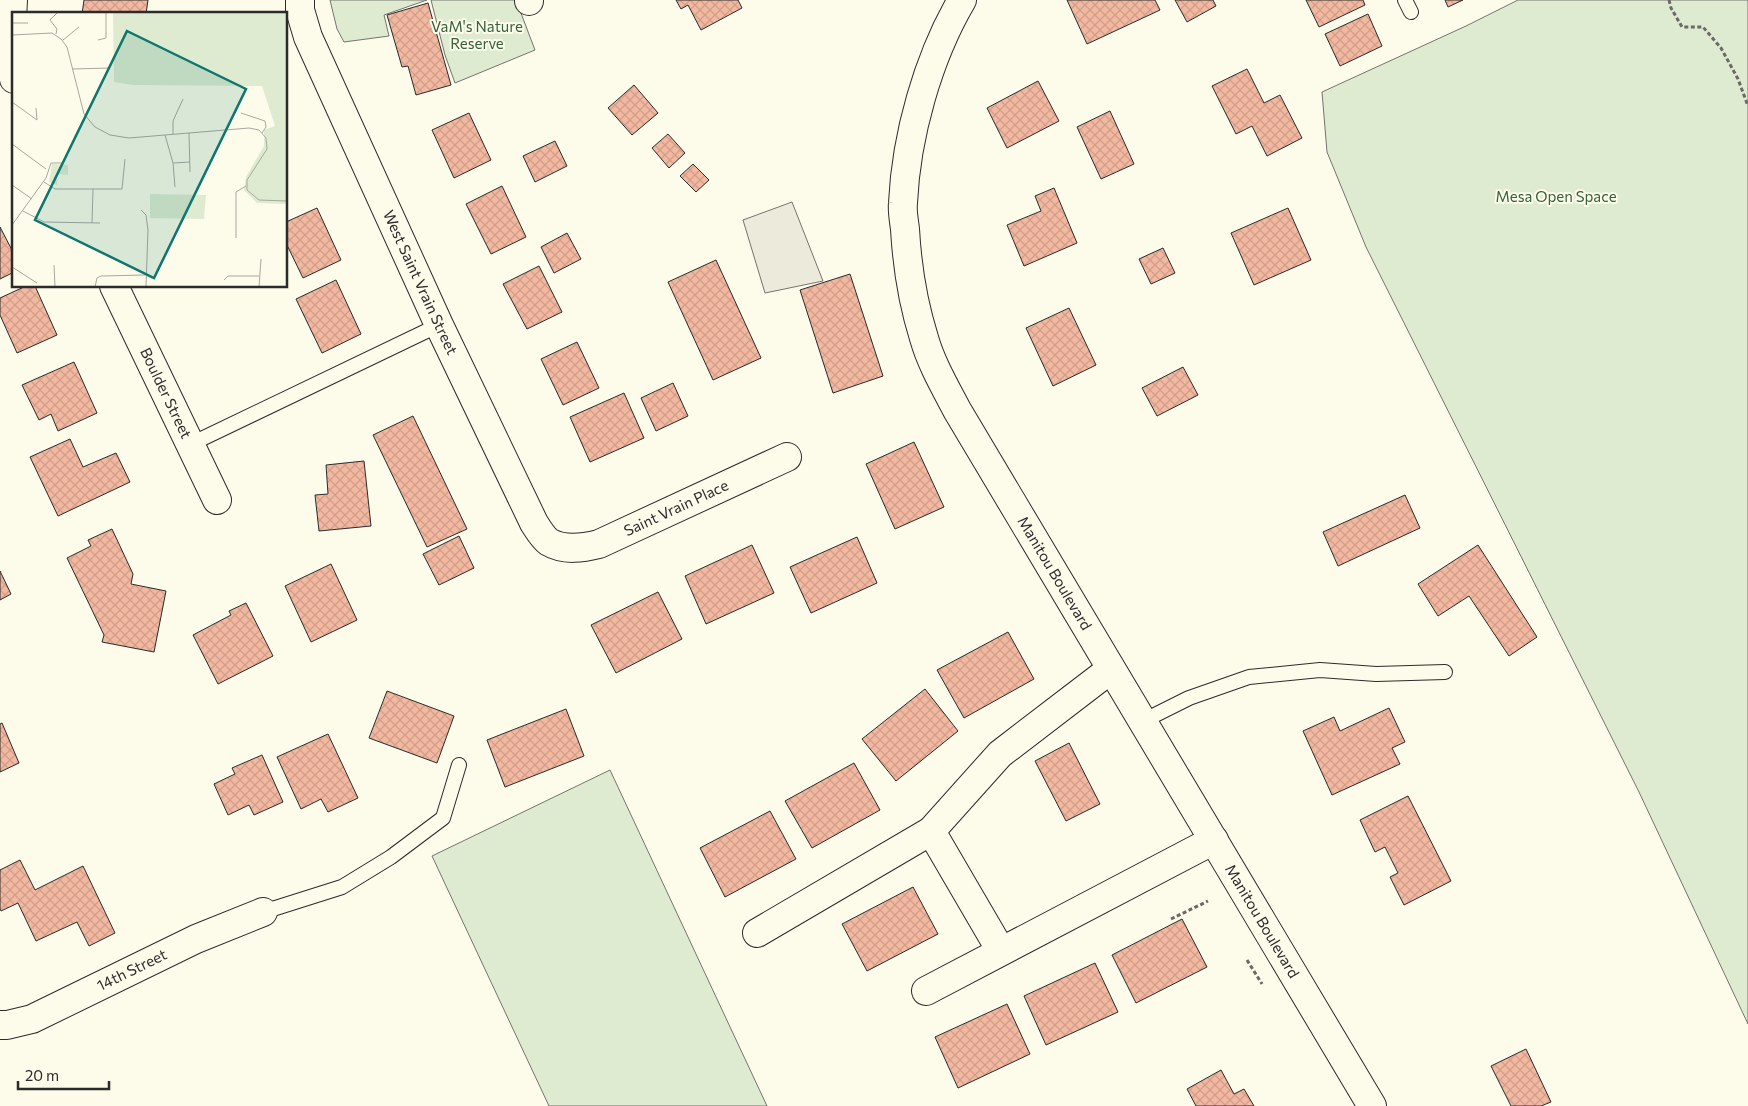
<svg xmlns="http://www.w3.org/2000/svg" width="1748" height="1106" viewBox="0 0 1748 1106" font-family="Commissioner,sans-serif">
<style>
.green{fill:#deebd1;stroke:#74746e}
.parking{fill:#eceadb;stroke:#74746e}
.building{fill:url(#building-cross-hatch);stroke:#2b2b2b}
.lines{fill:none;stroke-linecap:round;stroke-linejoin:round}
.service-casing{stroke:#2b2b2b;stroke-width:16}
.minor-casing{stroke:#2b2b2b;stroke-width:30}
.tertiary-casing{stroke:#2b2b2b;stroke-width:30}
.path{stroke:#6a6964;stroke-width:3;stroke-dasharray:4 2.5;stroke-linecap:butt}
.service{stroke:#fdfbea;stroke-width:14}
.minor{stroke:#fdfbea;stroke-width:28}
.tertiary{stroke:#fdfbea;stroke-width:28}
.labels{text-anchor:middle;stroke-width:4;stroke-linejoin:round;paint-order:stroke}
.park-label{font-size:15px;fill:#34623c;stroke:#fdfbea}
.street-label{font-size:15px;fill:#2b2b2b;stroke:#fdfbea}
.inset-road{fill:none;stroke:#a9a89e;stroke-width:1}
.view{fill:#0f766e;fill-opacity:0.15;stroke:#0f766e;stroke-width:2.5}
.inset-edge{fill:none;stroke:#2b2b2b;stroke-width:2.5}
</style>
<defs>
<pattern id="building-cross-hatch" width="8" height="8" patternUnits="userSpaceOnUse" patternTransform="scale(1.25)"><rect width="8" height="8" fill="#f2b8a0"/><path d="M0 0l8 8M0 8l8-8" fill="none" stroke="#d09e8a"/></pattern>
</defs>
<rect width="100%" height="100%" fill="#fdfbea"/>
<path class="green" d="M330,0H427L384,15L389,36L344,42L337,29Z
M431,0H516L535,50L455,83L445,55Z
M1518,0H1748V1024L1639,792L1366,247L1327,152L1322,92L1466,26Z
M610,770L767,1106H549L432,856Z"/>
<path class="parking" d="M792,202L823,281L765,293L743,220Z"/>
<path class="building" d="M84,0H148L146,14L135,12L134,14H82Z
M676,0H738L742,8L701,30L688,5L681,9Z
M1067,0H1155L1160,10L1087,44Z
M1175,0H1213L1216,6L1187,22Z
M1306,0H1363L1365,5L1319,27Z
M1445,0H1463L1448,7Z
M428,3L451,85L416,95L408,66L402,67L387,15Z
M1368,14L1382,46L1340,66L1325,34Z
M1247,69L1264,103L1280,95L1302,138L1267,156L1252,126L1236,134L1212,86Z
M1038,81L1059,121L1007,148L987,108Z
M634,85L658,113L632,135L608,108Z
M1110,111L1134,164L1101,179L1077,127Z
M469,113L491,160L454,178L432,130Z
M668,134L685,153L669,168L652,148Z
M555,141L567,166L535,182L523,156Z
M693,164L709,180L696,192L680,176Z
M502,186L526,237L491,254L466,204Z
M1054,188L1077,243L1024,266L1007,225L1041,211L1035,196Z
M317,208L341,260L303,278L286,243V222Z
M1288,208L1311,260L1254,285L1231,233Z
M0,227L14,254V272L0,279Z
M567,233L581,259L554,273L541,247Z
M1163,248L1175,273L1151,284L1139,259Z
M716,260L761,358L713,380L668,282Z
M539,266L562,312L527,329L503,284Z
M850,274L883,376L833,393L800,290Z
M336,280L361,334L322,353L296,299Z
M26,286H35L57,335L17,353L0,315V298Z
M1069,308L1096,365L1053,386L1026,328Z
M577,342L599,388L563,405L541,359Z
M74,362L97,413L58,431L51,414L39,420L22,385Z
M1183,367L1198,395L1157,416L1142,388Z
M673,383L688,416L656,431L641,398Z
M624,393L644,438L590,462L570,417Z
M413,416L467,529L427,547L373,435Z
M70,439L83,467L116,453L130,482L58,516L30,457Z
M914,442L944,507L895,529L866,464Z
M364,461L371,526L319,531L315,495L328,494L326,465Z
M1405,495L1420,528L1338,566L1323,532Z
M112,529L133,574L131,584L166,591L154,652L102,642L104,635L67,558L91,546L88,540Z
M459,536L474,568L439,585L423,554Z
M857,537L877,583L811,613L790,567Z
M752,545L774,593L706,624L685,576Z
M1478,545L1537,637L1509,656L1469,596L1438,616L1418,584Z
M331,564L357,620L311,642L285,586Z
M0,571L11,594L0,600Z
M658,592L682,639L616,673L591,625Z
M246,603L273,656L218,684L193,635L231,615L229,611Z
M1008,632L1034,679L964,718L937,670Z
M925,689L958,731L896,781L862,739Z
M387,691L454,716L437,763L369,738Z
M1389,708L1405,742L1392,748L1400,764L1332,795L1303,731L1334,717L1340,731Z
M566,709L584,756L505,787L487,740Z
M2,723L19,763L0,772V724Z
M328,734L358,798L328,812L321,799L301,809L277,757Z
M1069,743L1100,804L1066,821L1035,761Z
M262,755L283,802L254,815L249,805L228,815L214,784L235,774L232,768Z
M854,763L880,810L812,848L785,801Z
M1408,796L1451,881L1404,905L1390,877L1398,873L1385,847L1375,852L1360,820Z
M770,811L796,859L725,897L700,848Z
M20,860L35,890L83,866L115,933L89,946L77,922L36,941L18,903L1,911L0,909V870Z
M913,887L938,934L867,971L842,924Z
M1182,919L1207,967L1136,1003L1112,955Z
M1095,963L1118,1012L1046,1045L1024,996Z
M1007,1004L1030,1054L958,1088L935,1037Z
M1526,1049L1551,1102L1541,1106H1511L1491,1066Z
M1221,1070L1234,1094L1244,1089L1254,1106H1196L1187,1089Z"/>
<g class="lines">
<g class="service-casing">
<path id="service" d="M1405,0L1411,12
M191,444L439,325
M1143,721L1189,698L1249,677L1320,670L1376,674L1445,672
M263,912L342,887L391,857L443,818L459,765"/>
</g>
<g class="minor-casing">
<g id="minor">
<path d="M13,0L10,56L14,79"/>
<path id="s1" d="M300,0V10L308,37L439,325L534,523C538,529 543,538 549,542C564,551 583,548 599,544L787,457"/>
<path d="M529,0V1"/>
<path id="s2" d="M114,286L217,500"/>
<path d="M757,933L931,831"/>
<path d="M1001,951L931,831L1000,754L1111,669"/>
<path d="M926,991L1214,840"/>
<path id="s3" d="M0,1025H7L32,1019L196,939L263,912"/>
</g>
</g>
<g class="tertiary-casing">
<g id="tertiary">
<path id="s4" d="M962,0C928,58 906,136 903,203C902,211 904,221 905,229C907,265 913,303 924,338C931,363 945,387 957,410L1372,1106"/>
</g>
</g>
<path class="path" d="M1669,0L1671,8L1682,27H1703L1721,48L1738,79L1748,106
M1171,919L1208,901
M1247,960L1262,984"/>
<use href="#service" class="service"/>
<use href="#minor" class="minor"/>
<use href="#tertiary" class="tertiary"/>
</g>
<g class="labels">
<g class="park-label">
<text x="477" y="32">VaM's Nature<tspan x="477" dy="17">Reserve</tspan></text>
<text x="1556" y="202">Mesa Open Space</text>
</g>
<g class="street-label">
<text dy="5" stroke="none"><textPath href="#s1" startOffset="308">West Saint Vrain Street</textPath></text>
<text dy="5" stroke="none"><textPath href="#s2" startOffset="119">Boulder Street</textPath></text>
<text dy="5" stroke="none"><textPath href="#s1" startOffset="735">Saint Vrain Place</textPath></text>
<text dy="5" stroke="none"><textPath href="#s4" startOffset="620">Manitou Boulevard</textPath></text>
<text dy="5" stroke="none"><textPath href="#s4" startOffset="1025">Manitou Boulevard</textPath></text>
<text dy="5" stroke="none"><textPath href="#s3" startOffset="144">14th Street</textPath></text>
</g>
</g>
<g transform="translate(12 12)">
<rect width="275" height="275" fill="#fdfbea"/>
<path d="M101,0H275V192L245,191L232,178L234,165L252,134V118L263,114L250,74L121,73L102,70ZM40,152L56,153V163L45,162V173L37,170ZM138,182L194,183L192,207L138,206Z" fill="#deebd1"/>
<path class="inset-road" d="M0,11H16M44,22L45,17L38,8L46,0M0,23L40,21L49,27L55,35L72,102L83,115L98,123L117,126L237,116L247,118L254,126L255,137L235,168V178L247,188L275,189M51,28L67,15M86,28L94,26V0M60,57L98,56M0,90L25,108L24,96M229,101L253,109L254,115L250,121M177,121L178,160M161,122V109L171,87M153,123L161,151L178,150M0,132L34,157M161,151L163,175M32,170L43,177H110L113,147M0,173L20,187M129,198L134,203L136,218L134,275M11,199L32,210L88,211M80,211L81,177M0,213L34,166L39,151H51M224,226V180L234,174M42,253L43,275M0,255L25,271M212,268L216,264H247M83,275L85,266L89,264L133,263M247,275L249,247"/>
<path class="view" d="M115,19L234,77L142,266L23,208Z"/>
<rect width="275" height="275" class="inset-edge"/>
</g>
<path d="M18 1081v8h91v-8" fill="none" stroke="#2b2b2b" stroke-width="2.5"/>
<text x="25" y="1081" font-size="15" fill="#2b2b2b" stroke="#fdfbea" stroke-width="4" paint-order="stroke">20 m</text>
</svg>
